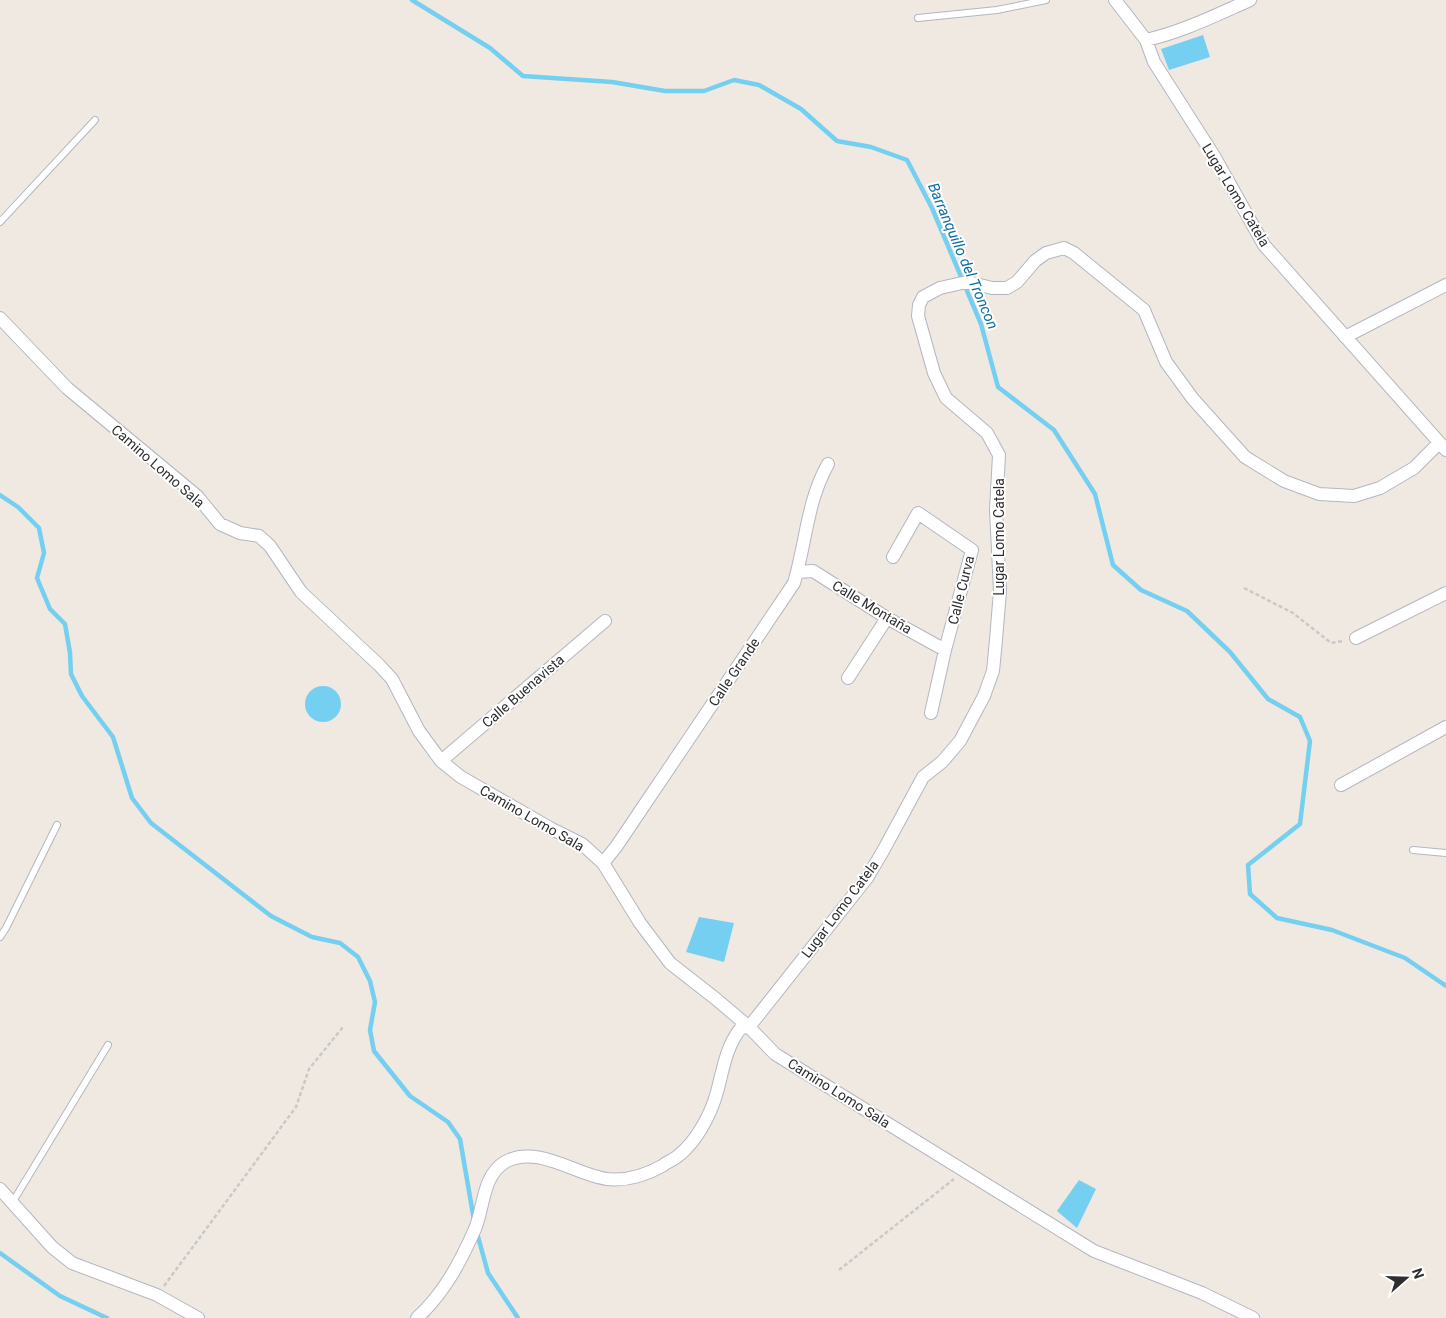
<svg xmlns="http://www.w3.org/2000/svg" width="1446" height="1318" viewBox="0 0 1446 1318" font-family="Roboto,sans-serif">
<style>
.water{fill:#75cff0}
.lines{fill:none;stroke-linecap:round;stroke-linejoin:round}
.stream{stroke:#75cff0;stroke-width:4.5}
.lane-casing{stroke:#b4b7c1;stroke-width:8}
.street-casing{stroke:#b4b7c1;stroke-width:14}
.path{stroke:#c9c9c9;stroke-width:2.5;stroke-dasharray:4 2.5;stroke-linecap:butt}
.lane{stroke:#fff;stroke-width:6}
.street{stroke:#fff;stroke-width:12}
.labels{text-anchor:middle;stroke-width:4;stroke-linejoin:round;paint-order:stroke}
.street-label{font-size:14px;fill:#2e2e2e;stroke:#fff}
.water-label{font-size:15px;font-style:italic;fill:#0d6fa3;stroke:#fff}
</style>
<rect width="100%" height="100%" fill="#efe9e1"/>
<path class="water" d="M1203,35L1210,57L1169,70L1161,49Z
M305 704a18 18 0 1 1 36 0a18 18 0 1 1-36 0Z
M699,917L734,923L724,962L686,952Z
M1079,1180L1096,1189L1077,1228L1057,1211Z"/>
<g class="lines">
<path class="stream" d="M412,0L490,48L523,76L612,82L665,91H704L734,80L759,85L801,109L837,141L871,147L907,160L932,208L981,324L998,387L1054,430L1095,494L1113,565L1141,590L1187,611L1230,652L1268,699L1300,717L1310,741L1300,824L1248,865L1250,894L1277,918L1332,930L1405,958L1446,986
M0,495L18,507L39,528L44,553L37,578L50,609L65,624L70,653L71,674L82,696L113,737L132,798L151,823L271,916L312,937L340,943L358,957L370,981L375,1002L370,1030L374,1051L410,1096L448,1122L460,1139L474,1220
M477,1233L488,1273L518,1318
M0,1253L60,1296L107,1318"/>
<g class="lane-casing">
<path id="lane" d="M918,18L997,10L1046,0
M0,222L95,120
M1413,850L1446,853
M0,937L6,928L57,825
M12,1203L108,1045"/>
</g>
<g class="street-casing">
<path id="street" d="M1115,0L1146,40L1154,62L1214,156L1264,245L1446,450
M1146,40C1182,32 1216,15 1250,0
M0,318L67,388L197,496L220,524L240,533L259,536L270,546L301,592L379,665L392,679L419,731L441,761L461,777L550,828L582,844L603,863L640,923L670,963L716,999L749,1027L775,1054L1094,1251L1202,1293L1253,1318
M1345,337L1446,285
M893,557L918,513L972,550L945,650L931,713
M798,572L813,571L887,618L945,650
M1356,638L1446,593
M848,678L887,618
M441,761L605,621
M1341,785L1446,727
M603,863L616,847L794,583C806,543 807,501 828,464
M0,1189L52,1247L72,1263L157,1295L198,1318
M417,1318C444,1293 460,1263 475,1229C484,1208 482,1176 505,1162C537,1144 576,1175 607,1179C626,1181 646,1175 662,1166C667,1162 673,1160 678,1156C697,1141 711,1114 717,1092C723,1070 726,1046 741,1028L749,1027L867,878L883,851L923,777L942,762L960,741L984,696L993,671L996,640L1000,591L996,510L999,455L987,433L946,398L934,373L918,316L919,305L923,297L940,288L962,283H972L992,288H1007L1017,282L1035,261L1046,253L1064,248L1074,253L1144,310L1166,362L1193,399L1245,457L1284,481L1319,494L1354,496L1380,488L1414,468L1439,443"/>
</g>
<path class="path" d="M1244,588L1293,613L1331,643L1343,641
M839,1270L954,1179
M164,1286L296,1107L309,1069L343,1027"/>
<use href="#lane" class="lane"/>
<use href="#street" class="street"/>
</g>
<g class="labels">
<g class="street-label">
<text transform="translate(1236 195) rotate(59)" y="5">Lugar Lomo Catela</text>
<text transform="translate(158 466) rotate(41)" y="5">Camino Lomo Sala</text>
<text transform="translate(999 537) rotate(-90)" y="5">Lugar Lomo Catela</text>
<text transform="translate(961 590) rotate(-76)" y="5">Calle Curva</text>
<text transform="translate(872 607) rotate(31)" y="5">Calle Montaña</text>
<text transform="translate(734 672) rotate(-56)" y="5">Calle Grande</text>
<text transform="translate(523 691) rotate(-41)" y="5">Calle Buenavista</text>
<text transform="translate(532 818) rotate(30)" y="5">Camino Lomo Sala</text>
<text transform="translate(840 909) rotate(-53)" y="5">Lugar Lomo Catela</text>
<text transform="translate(839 1093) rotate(32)" y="5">Camino Lomo Sala</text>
</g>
<g class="water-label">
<text transform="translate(963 256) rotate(67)" y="5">Barranquillo del Troncon</text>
</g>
</g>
<g transform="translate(1406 1278) rotate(70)" stroke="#ffffff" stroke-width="4" paint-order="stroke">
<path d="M0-4L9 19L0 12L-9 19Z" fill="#2e2e2e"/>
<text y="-8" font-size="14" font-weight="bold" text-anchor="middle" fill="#2e2e2e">N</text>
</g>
</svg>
